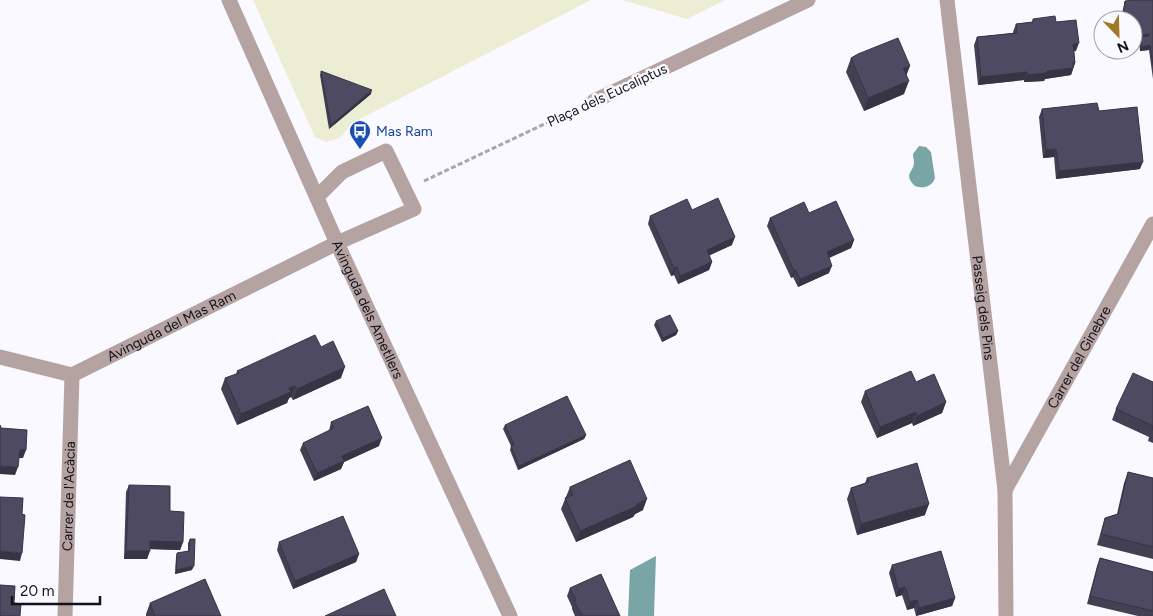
<svg xmlns="http://www.w3.org/2000/svg" width="1153" height="616" viewBox="0 0 1153 616" font-family="Figtree,sans-serif">
<style>
.green{fill:#ebeed2}
.water{fill:#79a5a6}
.lines{fill:none;stroke-linecap:round;stroke-linejoin:round}
.path{stroke:#a8a7ae;stroke-width:3;stroke-dasharray:5 2.5;stroke-linecap:butt}
.street{stroke:#b5a3a1;stroke-width:15}
.wall{fill:#434054}
.shaded-wall{fill:#373445}
.building{fill:#4e4a62;stroke:#373445}
.labels{text-anchor:middle;stroke-width:5;stroke-linejoin:round;paint-order:stroke}
.street-label{font-size:14px;fill:#13111b;stroke:#faf9ff}
.transit-label{font-size:14px;fill:#164399;stroke:#faf9ff;text-anchor:start}
</style>
<rect width="100%" height="100%" fill="#faf9ff"/>
<path class="green" d="M253,0H591L352,123L340,138L326,142L315,137Z
M622,0H725L687,19Z"/>
<path class="water" d="M919,146L926,147L931,152L935,178C932,187 923,189 915,186C903,174 913,173 914,163C914,160 913,157 913,154Z
M656,556L654,616H628L630,570Z"/>
<g class="lines">
<path class="path" d="M424,181L574,110"/>
<g class="street">
<path id="s1" d="M229,0L337,243L510,616"/>
<path id="s2" d="M947,0L1005,490L1006,616"/>
<path d="M594,101L808,0"/>
<path id="s3" d="M0,357L72,375L337,243L414,209L386,151L342,172L317,197"/>
<path id="s4" d="M1005,490L1153,224"/>
<path id="s5" d="M65,616L72,375"/>
</g>
</g>
<path class="wall" d="M1153,0V79L1149,50L1140,51L1139,42L1140,39L1133,40V20H1123L1122,13L1125,1Z
M1033,19L1056,22L1076,51H1074L1075,63L1071,75L1045,79L1044,81L1024,82V80L978,85L974,45L977,37L1013,33V32L1016,24L1032,22Z
M851,58L906,75L904,94L864,111L846,72Z
M321,71L371,94L329,129L320,75Z
M1042,109L1099,111L1140,169L1056,179L1054,157L1043,158L1039,117Z
M692,210L732,245L709,255L712,262L709,270L678,284L674,275L671,276L648,224L650,216Z
M809,213L854,240L851,248L829,258V273L798,287L793,277L791,278L767,226L770,218Z
M656,321L678,331L676,335L662,342L654,325Z
M321,347L341,378L293,400L291,397L289,398L287,403L237,425L221,389L225,378L236,374L237,371Z
M916,382L946,402L942,413L913,426L912,423L877,438L861,402L865,391Z
M1153,382V443L1148,441L1149,437L1112,420L1116,409Z
M331,422L379,446L344,462L341,469L314,481L300,450L303,443L329,431Z
M505,425L586,435L584,439L518,470L510,450L511,446L503,429Z
M1128,472L1153,478V559L1097,545L1105,518L1117,514L1124,483Z
M867,478L925,515L857,535L847,499L851,488L865,483Z
M129,485L170,511L183,542L180,550L150,549L147,559H124L126,492Z
M570,487L643,510L635,514L633,517L576,542L561,509Z
M190,539L192,570L175,574L176,557L177,553L188,551V543Z
M279,542L359,554L356,562L293,589L277,550Z
M1100,558L1153,572V616H1138L1087,604L1097,566Z
M892,565L955,598L952,606L916,616L914,608L907,610L902,595L896,597L889,573Z
M570,588L620,616H575L572,609V607L567,596Z
M150,603L221,616H146V614Z"/>
<path class="shaded-wall" d="M1149,34L1147,38L1141,37L1140,39L1133,40V36Z
M1079,43L1076,51L1070,52L1073,44Z
M1150,45L1149,50L1140,51L1141,47Z
M1073,63H1075L1071,75L1045,79L1044,81L1024,82L1027,75Z
M910,66L905,79L903,68Z
M1027,72L1024,80L978,85L981,77Z
M909,81L904,94L864,111L868,98Z
M372,90L371,94L329,129L331,125Z
M1056,149L1054,157L1043,158L1046,150Z
M1143,162L1140,169L1056,179L1059,171Z
M735,237L732,245L704,258L707,250Z
M854,240L851,248L824,260L827,252Z
M712,262L709,270L678,284L680,276Z
M832,266L829,273L798,287L800,279Z
M677,267L674,275L671,276L674,268Z
M796,270L793,277L791,278L794,271Z
M678,331L676,335L662,342L663,338Z
M345,367L341,378L293,400L297,389Z
M295,386L291,397L289,398L287,403L237,425L241,414Z
M946,402L942,413L913,426L917,416Z
M916,412L912,423L877,438L880,427Z
M586,435L584,439L518,470L519,466Z
M382,438L379,446L344,462L341,469L314,481L317,473L342,456Z
M20,450H26L23,458H17Z
M0,466L18,467L15,475L0,474Z
M647,499L643,510L635,514L633,517L576,542L580,531Z
M929,504L925,515L857,535L861,524Z
M150,541L183,542L180,550L147,549Z
M0,551L22,553L20,561L0,559Z
M126,551H150L147,559H124Z
M359,554L356,562L293,589L295,581Z
M194,566L192,570L175,574L176,570Z
M905,587L902,595L896,597L898,589Z
M955,598L952,606L916,616L919,608Z
M917,600L914,608L907,610L910,602Z"/>
<path class="building" d="M1134,0H1153V65L1150,45L1141,47V37L1149,36V34L1133,36V20H1125L1124,9L1125,1Z
M1055,16L1056,22L1076,20L1079,43L1073,44L1075,63H1073V68L1047,71V73L1027,75V72L981,77L977,37L1017,33L1016,24L1033,22V19Z
M898,38L910,66L903,68L909,81L868,98L851,58L858,54Z
M321,71L372,90L331,125L326,99Z
M1097,103L1099,111L1137,107L1143,162L1059,171L1056,149L1046,150L1042,109Z
M718,198L735,237L707,250L712,262L680,276L677,267L674,268L650,216L687,199L692,210Z
M836,201L854,240L827,252L832,266L800,279L796,270L794,271L770,218L804,202L809,213Z
M670,315L678,331L663,338L656,321Z
M315,335L321,347L333,341L345,367L297,389L295,386L289,388L291,392L241,414L225,378L239,373L237,371Z
M911,371L916,382L934,374L946,402L917,416L916,412L880,427L865,391Z
M1133,373L1153,382V430H1152L1153,426L1116,409Z
M567,396L586,435L519,466L511,446L514,445L505,425Z
M368,406L382,438L342,456L344,461L317,473L303,443L334,428L331,422Z
M0,425L1,428L27,430L26,450H20L18,467L0,466Z
M630,460L647,499L636,504L637,506L580,531L565,498L573,495L570,487Z
M917,463L929,504L861,524L851,488L869,482L867,478Z
M1128,472L1153,478V547L1101,534L1105,518L1118,514Z
M129,485L170,486V511L184,512L183,542L150,541V551H126Z
M0,497L23,498L22,514L25,515L22,553L0,551Z
M343,516L359,554L295,581L279,542Z
M190,539H195L194,566L176,570L177,553L189,551Z
M941,551L955,598L919,608L917,600L910,602L905,587L898,589L892,565Z
M1100,558L1153,572V611L1090,596Z
M601,574L620,616H582L574,601L576,600L570,588Z
M205,579L221,616H155L150,603Z
M0,585L15,586L14,603L21,604L20,616H0Z
M384,589L396,616H325Z"/>
<defs>
<g id="bus-pin" transform="scale(1.125)"><path d="M0 17L-7.5 6A9.5 9.5 0 1 1 7.5 6Z" fill="#1a4fb4" stroke="#faf9ff"/><path d="M-5-6H5V4H4V6H2V4H-2V6H-4V4H-5ZM-3.5-4V0h7V-4ZM-3.5 1.2v1.5H-2V1.2ZM2 1.2v1.5H3.5V1.2Z" fill="#fff"/></g>
</defs>
<g fill-rule="evenodd">
<use href="#bus-pin" x="360" y="131"/>
</g>
<g class="labels">
<g class="street-label">
<text transform="translate(607 95) rotate(-25)" y="5">Plaça dels Eucaliptus</text>
<text dy="5" stroke="none"><textPath href="#s2" startOffset="310">Passeig dels Pins</textPath></text>
<text dy="5" stroke="none"><textPath href="#s1" startOffset="339">Avinguda dels Ametllers</textPath></text>
<text dy="5" stroke="none"><textPath href="#s3" startOffset="185">Avinguda del Mas Ram</textPath></text>
<text dy="5" stroke="none"><textPath href="#s4" startOffset="152">Carrer del Ginebre</textPath></text>
<text dy="5" stroke="none"><textPath href="#s5" startOffset="120">Carrer de l'Acàcia</textPath></text>
</g>
<g class="transit-label">
<text x="376" y="136">Mas Ram</text>
</g>
</g>
<g transform="translate(1118 35) rotate(157)"><circle r="24" fill="#faf9ff" stroke="#9e9ca4"/>
<path d="M0-4L9 19L0 12L-9 19Z" fill="#9f7926"/>
<text y="-8" font-size="14" font-weight="bold" text-anchor="middle" fill="#13111b">N</text>
</g>
<path d="M12 596v8h88v-8" fill="none" stroke="#13111b" stroke-width="2.5"/>
<text x="20" y="596" font-size="15" fill="#13111b" stroke="#faf9ff" stroke-width="4" paint-order="stroke">20 m</text>
</svg>
